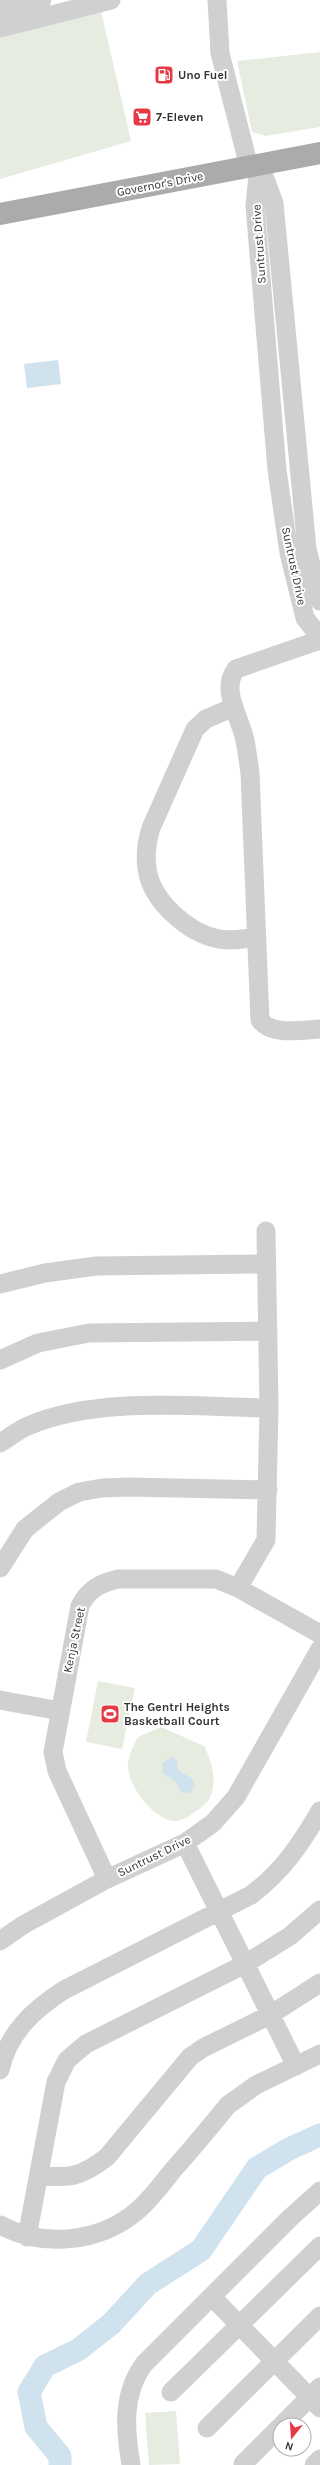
<svg xmlns="http://www.w3.org/2000/svg" width="320" height="2465" viewBox="0 0 320 2465" font-family="Karla,sans-serif">
<style>
.green{fill:#e6ecdf}
.water{fill:#cfe2ee}
.lines{fill:none;stroke-linecap:round;stroke-linejoin:round}
.river{stroke:#cfe2ee;stroke-width:23}
.minor{stroke:#d0d0d0;stroke-width:19}
.major{stroke:#ababab;stroke-width:22}
.labels{text-anchor:middle;stroke-width:4;stroke-linejoin:round;paint-order:stroke}
.poi-label{font-size:12px;font-weight:bold;fill:#333;stroke:#fff;text-anchor:start}
.street-label{font-size:12px;fill:#333;stroke:#fff}
</style>
<rect width="100%" height="100%" fill="#fff"/>
<path class="green" d="M101,11L131,141L0,179V38Z
M320,52V127L266,136L252,132L237,61Z
M98,1681L135,1688L122,1749L86,1742Z
M161,1727L204,1746C212,1762 219,1784 208,1801C205,1805 200,1808 196,1811C192,1815 183,1820 177,1821C154,1822 126,1784 128,1763C129,1754 134,1745 138,1737Z
M176,2411L180,2464L149,2465L145,2413Z"/>
<path class="water" d="M58,360L61,384L27,388L24,364Z
M173,1757L177,1761L178,1770L191,1778L195,1785L190,1793H182L175,1781L163,1773L162,1763Z"/>
<g class="lines">
<path class="river" d="M60,2465V2456L36,2427L29,2392L45,2366L78,2350L111,2324L148,2284L201,2250L257,2168L289,2149L320,2135"/>
<path class="minor" d="M217,0L220,53L249,167
M0,10L42,0
M0,28L111,0
M259,165L255,206L277,470L289,553L305,618L320,637
M261,168L274,203L307,549L320,601
M320,640L236,669C221,689 238,714 244,736C247,748 248,761 250,773L260,1020C271,1036 302,1030 320,1029
M234,707L206,719L195,729L151,828C147,841 145,855 147,868C151,901 188,933 219,939C232,941 244,939 256,937
M0,1284L45,1273L96,1266L266,1264
M0,1360L38,1343L89,1333L268,1331
M0,1443C9,1438 18,1430 28,1426C97,1396 195,1407 269,1408
M0,1568L25,1529L59,1502L79,1492L102,1488L129,1487L268,1490
M238,1588L266,1540L269,1408L266,1231
M0,1700L60,1711
M185,1843L296,2066
M107,1879L57,1771L53,1752L80,1606C88,1590 100,1583 118,1579H216L238,1588L320,1634
M0,1941L23,1925L107,1879L185,1843L213,1823L236,1797L320,1649
M0,2070C8,2033 33,2010 64,1990L251,1895C282,1872 301,1844 320,1811
M39,2176C71,2178 81,2177 107,2157L190,2057L203,2048L270,2015L320,1983
M0,2225C43,2248 99,2243 137,2211C151,2199 162,2184 173,2170C192,2149 210,2127 228,2105L256,2085L320,2054
M27,2237L56,2082L67,2060L86,2044L245,1964L290,1936L320,1910
M212,2297L320,2408
M171,2392L320,2246
M282,2425L320,2387
M207,2428L320,2316
M243,2464L280,2427
M131,2465C125,2429 122,2394 144,2364L291,2217L320,2191
M314,2465L320,2459"/>
<path class="major" d="M0,214L320,153"/>
</g>
<defs>
<g id="fuel-square" transform="scale(1)"><rect x="-9" y="-9" width="18" height="18" rx="4" fill="#e63946" stroke="#fff"/><path d="M-5.5-6h7V0h2V4h1.3V-2.5L3-4.5l.8-.8L6-3V5H2.5V1h-1V6h-7ZM-4.2-4.7v3.2H.2V-4.7Z" fill="#fff"/></g>
<g id="supermarket-square" transform="scale(1)"><rect x="-9" y="-9" width="18" height="18" rx="4" fill="#e63946" stroke="#fff"/><path d="M-6-5.5h2.5l.6 2H6L4.5 2H-2.5L-4.4-4H-6ZM-1.5 3.2a1.3 1.3 0 1 0 .1 0ZM3 3.2a1.3 1.3 0 1 0 .1 0Z" fill="#fff"/></g>
<g id="stadium-square" transform="scale(1)"><rect x="-9" y="-9" width="18" height="18" rx="4" fill="#e63946" stroke="#fff"/><path d="M0-5a6.5 5 0 1 0 0 10a6.5 5 0 1 0 0-10ZM-3.5-1.8h7v3.6h-7Z" fill="#fff"/></g>
</defs>
<g fill-rule="evenodd">
<use href="#fuel-square" x="164" y="75"/>
<use href="#supermarket-square" x="142" y="117"/>
<use href="#stadium-square" x="110" y="1714"/>
</g>
<g class="labels">
<g class="poi-label">
<text x="178" y="79">Uno Fuel</text>
<text x="156" y="121">7-Eleven</text>
<text x="124" y="1711">The Gentri Heights<tspan x="124" dy="14">Basketball Court</tspan></text>
</g>
<g class="street-label">
<text transform="translate(160 184) rotate(-11)" y="4">Governor's Drive</text>
<text transform="translate(259 244) rotate(-94)" y="4">Suntrust Drive</text>
<text transform="translate(294 566) rotate(78)" y="4">Suntrust Drive</text>
<text transform="translate(74 1640) rotate(-78)" y="4">Kenja Street</text>
<text transform="translate(154 1856) rotate(-26)" y="4">Suntrust Drive</text>
</g>
</g>
<g transform="translate(292 2437) rotate(197)"><circle r="19" fill="#ffffff" stroke="#adadad"/>
<path d="M0-3L7 15L0 10L-7 15Z" fill="#e63946"/>
<text y="-6" font-size="11" font-weight="bold" text-anchor="middle" fill="#333333">N</text>
</g>
</svg>
